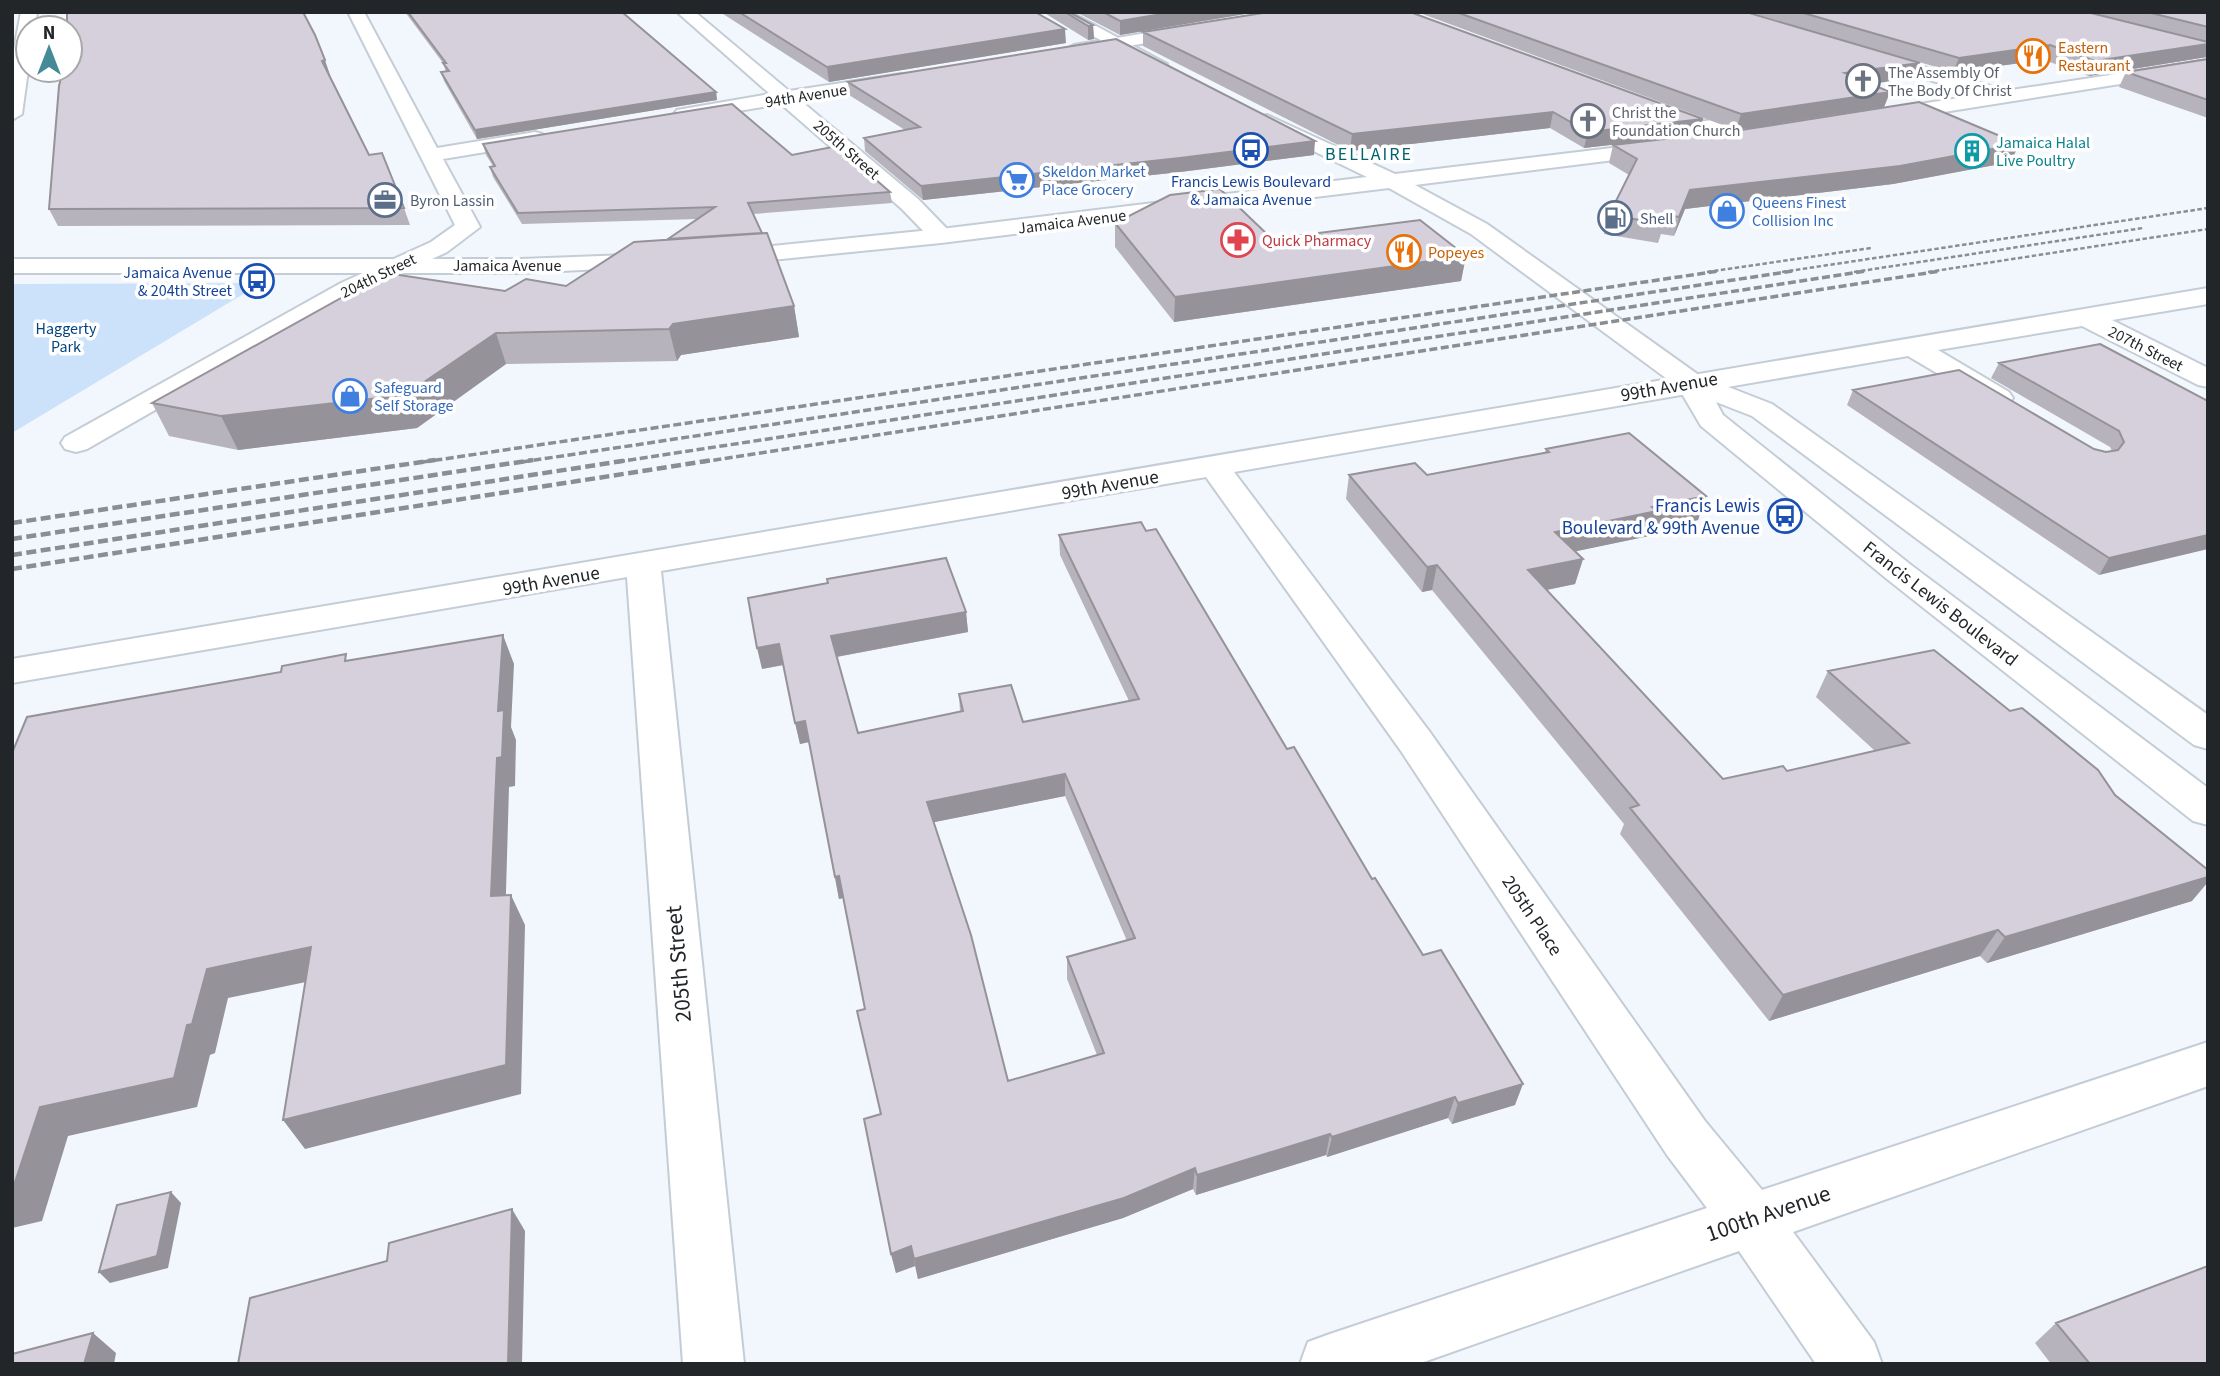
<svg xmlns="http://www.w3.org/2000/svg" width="2220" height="1376" viewBox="0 0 2220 1376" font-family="'Source Sans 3',sans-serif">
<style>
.green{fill:#cce2fb}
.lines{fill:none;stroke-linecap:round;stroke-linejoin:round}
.minor-casing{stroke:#c4cdd6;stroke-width:4}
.major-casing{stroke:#c4cdd6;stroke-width:4}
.minor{fill:#fff;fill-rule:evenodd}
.major{fill:#fff;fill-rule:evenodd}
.rail-far2{stroke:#898e92;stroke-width:2.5;stroke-dasharray:4.5 2.5;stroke-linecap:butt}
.rail-far1{stroke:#898e92;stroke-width:3.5;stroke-dasharray:8 3.5;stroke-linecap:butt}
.rail{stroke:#898e92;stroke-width:4.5;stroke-dasharray:10 4.5;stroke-linecap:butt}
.wall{fill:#b7b3bc;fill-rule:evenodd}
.shaded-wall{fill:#959299}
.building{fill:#d5d0db;stroke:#959299;stroke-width:2;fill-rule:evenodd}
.labels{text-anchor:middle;stroke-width:7;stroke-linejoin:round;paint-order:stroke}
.far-food-label{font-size:16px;fill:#c56008;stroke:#fff;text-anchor:start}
.far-worship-label{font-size:16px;fill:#5b616d;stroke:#fff;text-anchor:start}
.far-street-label{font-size:16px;fill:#222629;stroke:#fff}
.far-culture-label{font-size:16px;fill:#0d838f;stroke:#fff;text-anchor:start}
.far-shop-label{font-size:16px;fill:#366cbe;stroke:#fff;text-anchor:start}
.far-transit-label{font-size:16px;fill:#164399;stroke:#fff}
.far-service-label{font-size:16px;fill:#4e5e75;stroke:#fff;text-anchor:start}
.far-health-label{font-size:16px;fill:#be3a42;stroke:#fff;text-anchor:start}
.far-park-label{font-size:16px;fill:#04457d;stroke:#fff}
.far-neighbourhood-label{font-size:18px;letter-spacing:2px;fill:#006371;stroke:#fff}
.street-label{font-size:19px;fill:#222629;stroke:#fff}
.transit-label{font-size:19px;fill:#164399;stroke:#fff;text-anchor:end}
.near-street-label{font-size:23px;fill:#222629;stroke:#fff}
</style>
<rect width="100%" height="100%" fill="#f2f7fd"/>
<path class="green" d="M262,283L12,433V284Z"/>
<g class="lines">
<g class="minor-casing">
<path id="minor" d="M21,12H37L35,28H28V70L22,114L12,120V60Z
M348,12H364L437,148L535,132L542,134L545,138L542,142L535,144L443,159L480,227L447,252L359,293L87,449L76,452L65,449L61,443L65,437L341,283L431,242L455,225Z
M677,12H695L789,91L901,74L907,75L910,79L901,84L801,101L918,199L949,231L953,236L949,241H933L902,209L781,104L684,120L677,118L674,114L677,110L770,94Z
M1195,25L1201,26L1203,30L1201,34L1074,55L1065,50L1074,45Z
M1868,51L2011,92L2013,96L2004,102L1862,60L1859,56L1862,52Z
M2208,288V304L2112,320L2208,368V387L2198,385L2082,326L1938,350L2009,392L2013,398L2009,404L1999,407L1989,404L1908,356L1234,472L1429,731L1705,1121L1762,1190L2208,1042V1086L1793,1232L1874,1342L1882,1364H1816L1739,1251L1418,1364H1300L1308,1342L1330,1334L1707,1208L1667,1155L1401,751L1206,477L661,571L744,1364H683L627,577L12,683V659Z"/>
</g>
<g class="major-casing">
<path id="major" d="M1049,12H1070L1167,64L1164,68H1152Z
M2208,60V70L1881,122L1871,116L1881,110Z
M1774,111L1781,113L1784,117L1781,121L1650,141L1643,139L1640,135L1643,131L1650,129Z
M1267,115L1395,174L1662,142L1669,144L1672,148L1669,152L1662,154L1415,185L1487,224L1700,376L1772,404L2208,715V749L2194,745L1752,416L1716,402L1723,415L1911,565L2208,788V825L2193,821L1887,579L1701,426L1678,387L1471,234L1389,188L941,243L721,265L712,263L709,258L712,253L721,251L941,229L1367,177L1260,125L1257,121L1260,117Z
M654,254L663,256L666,261L663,266L521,273H12V259H521Z"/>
</g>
<use href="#minor" class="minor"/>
<use href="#major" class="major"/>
<path class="rail-far2" d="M1707,272L1871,248
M1782,272L2208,208
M1854,272L2143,228
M1928,272L2208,229"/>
<path class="rail-far1" d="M423,462L1719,271
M522,462L1793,271
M617,462L1866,271
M702,462L1940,271"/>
<path class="rail" d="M12,523L435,460
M12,539L533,460
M12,555L629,460
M12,569L713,460"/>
</g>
<path class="wall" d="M405,12H622L716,92L717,100L477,139L444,81L441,72H446L443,63Z
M720,12H1034L1066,43L829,82Z
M1043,12H1069L1093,25L1094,39L1088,40Z
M1076,12H1257L1120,35Z
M1417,12H1746L1920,63L1914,78L1870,84L1890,92L1884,107L1736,130Z
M1749,12H2208V56L2207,57L2089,76L2044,60L1953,72Z
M1143,32L1703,119L1698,135L1584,148L1550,128L1350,151L1143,46Z
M2208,59V118L2119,87L2126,72Z
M329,75L369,155L404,208L410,225L58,226L49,209L59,86Z
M848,82L1314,155L1180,172L923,200L865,151L864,138L905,130L849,95Z
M483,144L792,155L890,192L892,203L753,214L794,306L799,337L681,355L677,361L506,364L417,428L238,450L169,436L152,403L505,291L566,286L668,239L698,219L522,224L493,177L490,167L493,166L486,155Z
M1613,145L2011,162L1893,184L1685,209L1674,236L1661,234L1658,243L1604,234L1609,215L1629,175L1609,163Z
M1115,223L1272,239L1466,256L1461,281L1174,322L1115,247Z
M1999,363L2208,401L2099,575L1847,405L1853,390L2094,449L2106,452L2112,451L2110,447L1991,378Z
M1546,449L1706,496L1698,520L1650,530L1649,536L1575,551L1583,559L1575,584L1547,590L1723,779L1787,771L1875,751L1816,697L1828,671L2115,795L2192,901L1987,963L1980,956L1769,1021L1620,834L1624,824L1432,590L1422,592L1346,499L1349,475H1427L1545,453Z
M1146,531L1372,879L1515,1105L1452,1124L1448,1118L1327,1157L1326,1155L1196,1195L1193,1189L1123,1218L918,1279L915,1266L896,1273L891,1254L880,1115L865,1009L843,898L839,899L809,742L800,744L783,665L762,669L966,612L968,632L837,657L858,733L960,712L959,694L1023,722L1129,701L1060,555L1059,535ZM1065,796L1127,941L1067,957V979L1097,1055L1008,1081L934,822Z
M2056,1323L2208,1364H2051L2035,1343Z"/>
<path class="shaded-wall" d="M1174,12H1257L1120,35V21Z
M1093,25L1094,39L1088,40V26Z
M1065,29L1066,43L829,82L827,67Z
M2208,44L2207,57L2089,76L2095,61Z
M2050,45L2044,60L1953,72L1959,58Z
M325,60L330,75H327L322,61Z
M1920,63L1914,78L1840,88L1845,73Z
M716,92L717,100L477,139L475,130Z
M1890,92L1884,107L1736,130L1741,114Z
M1553,112L1550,128L1350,151L1352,134Z
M1703,119L1698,135L1584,148L1588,132Z
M1315,141L1314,155L1180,172L923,200L921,186Z
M2019,144L2011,162L1893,184L1685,209L1674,236L1679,217L1690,190Z
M1466,256L1461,281L1174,322L1175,297Z
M794,306L799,337L681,355L677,361L669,329L673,324Z
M496,333L506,364L417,428L238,450L221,416Z
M1706,496L1698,520L1650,530L1649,536L1549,557L1555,532L1652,507Z
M2208,535V549L2099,575L2109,558Z
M1583,559L1575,584L1522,595L1528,570Z
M1437,565L1432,590L1422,592L1427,567Z
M966,612L968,632L835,657L831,636Z
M503,635L514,664L511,727L516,740L515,786L509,787L505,926L491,896L498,711Z
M779,644L783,665L762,669L757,648Z
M805,721L809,742L800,744L795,723Z
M1065,774V796L930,823L927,802Z
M839,876L843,898L839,899L835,877Z
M2208,877V882L2192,901L1987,963L2005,937Z
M511,895L525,925L521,1094L305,1149L283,1120Z
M1998,930L1980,956L1769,1021L1783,995Z
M311,947L330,977L228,998L215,1053L210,1055L197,1107L68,1136L42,1221L12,1228V1191L40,1107L187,1025L207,969Z
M1523,1084L1515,1105L1452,1124L1458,1103Z
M1455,1097L1448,1118L1327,1157L1332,1137Z
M1330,1134L1326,1155L1196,1195L1197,1175Z
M1195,1168L1193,1189L1123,1218L918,1279L914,1259Z
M171,1192L181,1203L168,1268L110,1283L99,1272Z
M512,1209L525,1231L522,1364H508Z
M911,1246L915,1266L896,1273L891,1254Z
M93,1333L116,1353L114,1364H84Z"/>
<path class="building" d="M67,12H303L315,35L325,60L322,61L369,155L382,153L404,208L49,209L59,86L63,70H70V28H67Z
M408,12H622L716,92L475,130L441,72L449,71L443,63H446Z
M739,12H1035L1065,29L827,67Z
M1065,12H1069L1093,25L1088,26Z
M1103,12H1174L1120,21Z
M1269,12H1410L1703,119L1588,132L1553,112L1352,134L1143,32Z
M1456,12H1746L1920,63L1845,73L1890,92L1741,114Z
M1800,12H2087L2208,42V44L2095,61L2050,45L1959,58Z
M2147,12H2208V27Z
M1116,39L1315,141L1180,158L921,186L864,138L920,127L848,82Z
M2208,59V100L2126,72Z
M1919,102L2019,144L1900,166L1690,190L1679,217L1667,215L1664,224L1609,215L1637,159L1613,145L1741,130Z
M732,104L792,155L837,146L890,192L748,203L762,233L668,239L715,207L518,213L490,167L495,166L483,144Z
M1220,189L1272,239L1420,220L1466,256L1175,297L1115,223L1170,195Z
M767,233L794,306L673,324L669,329L496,333L405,395L221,416L152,403L386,273L505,291L526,279L566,286L634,242Z
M2100,344L2208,401V535L2109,558L1853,390L1959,370L2094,449L2106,452L2118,450L2124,442L2119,431L1999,363Z
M1629,433L1706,496L1652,507L1657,511L1555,532L1583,559L1528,570L1723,779L1783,766L1787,771L1909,743L1828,671L1934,650L2010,711L2022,708L2098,770L2115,795L2208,870V877L2005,937L1998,930L1783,995L1630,808L1639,805L1437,565L1427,567L1349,475L1415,463L1427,475L1549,452L1546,449Z
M1141,522L1146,531L1156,529L1287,749L1294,747L1372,879L1375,878L1423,955L1441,950L1523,1084L1458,1103L1455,1097L1332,1137L1330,1134L1197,1175L1195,1168L1124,1198L914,1259L911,1246L891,1254L864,1119L881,1114L857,1011L865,1009L839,876L835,877L805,721L795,723L779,644L757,648L748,598L828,583L827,579L946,558L966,612L831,636L858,733L963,711L959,694L1011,685L1023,722L1139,699L1059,535ZM1065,774L1135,938L1067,957L1104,1053L1008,1081L971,935L927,802Z
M503,635L498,711L504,710L502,757L497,758L491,896L511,895L506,1065L283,1120L311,947L207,969L192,1024L187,1025L174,1078L40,1107L12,1191V753L27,717L281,672L282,666L346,654L345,661Z
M171,1192L157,1256L99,1272L117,1205Z
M512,1209L508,1364H238L250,1298L387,1261L389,1243Z
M2208,1266V1364H2090L2056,1323Z
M93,1333L84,1364H12V1354Z"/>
<defs>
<g id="restaurant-ring" transform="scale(1.75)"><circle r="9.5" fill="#fff" stroke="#e8710a" stroke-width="1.5"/><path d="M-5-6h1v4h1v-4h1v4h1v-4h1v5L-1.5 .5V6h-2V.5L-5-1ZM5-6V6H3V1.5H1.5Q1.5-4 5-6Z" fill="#e8710a"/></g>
<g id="church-ring" transform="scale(1.75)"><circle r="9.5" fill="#fff" stroke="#6b7280" stroke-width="1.5"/><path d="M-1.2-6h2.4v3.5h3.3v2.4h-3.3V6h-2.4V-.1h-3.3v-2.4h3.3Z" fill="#6b7280"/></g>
<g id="bus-ring" transform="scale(1.75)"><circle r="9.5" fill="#fff" stroke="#1a4fb4" stroke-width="1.5"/><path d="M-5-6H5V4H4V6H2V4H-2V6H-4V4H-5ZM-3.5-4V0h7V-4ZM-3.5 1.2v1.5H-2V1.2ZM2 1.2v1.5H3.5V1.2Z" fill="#1a4fb4"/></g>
<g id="building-ring" transform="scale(1.75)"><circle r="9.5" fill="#fff" stroke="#0f9aa8" stroke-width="1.5"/><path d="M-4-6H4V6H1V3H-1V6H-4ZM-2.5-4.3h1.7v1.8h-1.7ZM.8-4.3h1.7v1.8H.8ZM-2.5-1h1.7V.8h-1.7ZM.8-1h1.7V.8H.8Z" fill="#0f9aa8"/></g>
<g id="supermarket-ring" transform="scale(1.75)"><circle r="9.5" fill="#fff" stroke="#3f7fe0" stroke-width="1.5"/><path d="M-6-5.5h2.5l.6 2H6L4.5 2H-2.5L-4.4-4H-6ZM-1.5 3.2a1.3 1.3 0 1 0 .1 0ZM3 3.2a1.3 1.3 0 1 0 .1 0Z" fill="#3f7fe0"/></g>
<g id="office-ring" transform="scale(1.75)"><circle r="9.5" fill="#fff" stroke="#5c6f8a" stroke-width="1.5"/><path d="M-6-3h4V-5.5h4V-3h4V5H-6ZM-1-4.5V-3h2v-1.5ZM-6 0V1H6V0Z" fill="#5c6f8a"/></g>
<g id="shop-ring" transform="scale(1.75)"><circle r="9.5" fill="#fff" stroke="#3f7fe0" stroke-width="1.5"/><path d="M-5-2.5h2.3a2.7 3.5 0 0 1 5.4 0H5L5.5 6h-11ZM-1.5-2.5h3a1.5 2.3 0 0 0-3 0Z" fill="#3f7fe0"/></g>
<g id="fuel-ring" transform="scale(1.75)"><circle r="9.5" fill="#fff" stroke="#5c6f8a" stroke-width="1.5"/><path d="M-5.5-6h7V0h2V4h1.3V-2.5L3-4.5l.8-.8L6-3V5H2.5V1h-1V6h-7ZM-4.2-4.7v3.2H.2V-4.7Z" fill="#5c6f8a"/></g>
<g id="pharmacy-ring" transform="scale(1.75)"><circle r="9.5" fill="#fff" stroke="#e0444e" stroke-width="1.5"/><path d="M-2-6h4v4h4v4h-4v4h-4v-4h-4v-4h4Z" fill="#e0444e"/></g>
</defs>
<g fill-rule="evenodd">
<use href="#restaurant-ring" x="2033" y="56"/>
<use href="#church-ring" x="1863" y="81"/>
<use href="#church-ring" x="1588" y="121"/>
<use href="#bus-ring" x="1251" y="150"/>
<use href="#building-ring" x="1972" y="151"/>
<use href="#supermarket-ring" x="1017" y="180"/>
<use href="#office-ring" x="385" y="200"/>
<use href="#shop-ring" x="1727" y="211"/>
<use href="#fuel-ring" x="1615" y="218"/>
<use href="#pharmacy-ring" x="1238" y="240"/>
<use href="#restaurant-ring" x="1404" y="252"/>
<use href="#bus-ring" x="257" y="281"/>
<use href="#shop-ring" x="350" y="396"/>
<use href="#bus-ring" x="1785" y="516"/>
</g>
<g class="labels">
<g class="far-food-label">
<text x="2058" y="53">Eastern<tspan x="2058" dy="18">Restaurant</tspan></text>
<text x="1428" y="258">Popeyes</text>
</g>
<g class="far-worship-label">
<text x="1888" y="78">The Assembly Of<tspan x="1888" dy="18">The Body Of Christ</tspan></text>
<text x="1612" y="118">Christ the<tspan x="1612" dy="18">Foundation Church</tspan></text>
</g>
<g class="far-street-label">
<text transform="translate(806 95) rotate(-9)" y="6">94th Avenue</text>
<text transform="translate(847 149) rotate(41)" y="6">205th Street</text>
<text transform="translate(1072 221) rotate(-7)" y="6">Jamaica Avenue</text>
<text x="507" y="271">Jamaica Avenue</text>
<text transform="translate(378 275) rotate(-26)" y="6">204th Street</text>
<text transform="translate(2146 348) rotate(27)" y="6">207th Street</text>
</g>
<g class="far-culture-label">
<text x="1996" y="148">Jamaica Halal<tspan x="1996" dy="18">Live Poultry</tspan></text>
</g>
<g class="far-shop-label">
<text x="1042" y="177">Skeldon Market<tspan x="1042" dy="18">Place Grocery</tspan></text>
<text x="1752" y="208">Queens Finest<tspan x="1752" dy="18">Collision Inc</tspan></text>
<text x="374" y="393">Safeguard<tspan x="374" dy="18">Self Storage</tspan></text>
</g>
<g class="far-transit-label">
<text x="1251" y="187">Francis Lewis Boulevard<tspan x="1251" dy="18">&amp; Jamaica Avenue</tspan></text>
<text x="232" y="278" text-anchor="end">Jamaica Avenue<tspan x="232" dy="18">&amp; 204th Street</tspan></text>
</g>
<g class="far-service-label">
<text x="410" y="206">Byron Lassin</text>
<text x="1640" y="224">Shell</text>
</g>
<g class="far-health-label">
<text x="1262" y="246">Quick Pharmacy</text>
</g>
<g class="far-park-label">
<text x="66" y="334">Haggerty<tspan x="66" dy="18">Park</tspan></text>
</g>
<g class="far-neighbourhood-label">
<text x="1369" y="160">BELLAIRE</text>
</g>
<g class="street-label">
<text transform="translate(1669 386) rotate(-10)" y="7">99th Avenue</text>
<text transform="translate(1110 484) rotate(-10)" y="7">99th Avenue</text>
<text transform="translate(551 580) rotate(-10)" y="7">99th Avenue</text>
<text transform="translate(1941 603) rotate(38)" y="7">Francis Lewis Boulevard</text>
<text transform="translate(1533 915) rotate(56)" y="7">205th Place</text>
</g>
<g class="transit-label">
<text x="1760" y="512">Francis Lewis<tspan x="1760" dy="22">Boulevard &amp; 99th Avenue</tspan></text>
</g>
<g class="near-street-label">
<text transform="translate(678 964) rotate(-95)" y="8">205th Street</text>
<text transform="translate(1768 1213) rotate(-19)" y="8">100th Avenue</text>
</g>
</g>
<rect width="2220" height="1376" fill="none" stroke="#222629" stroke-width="28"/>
<g transform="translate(49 49)"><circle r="33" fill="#ffffff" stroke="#a7a8a9" stroke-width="2"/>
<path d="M0-5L12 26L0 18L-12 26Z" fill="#458a97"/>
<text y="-10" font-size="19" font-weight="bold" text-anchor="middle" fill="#222629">N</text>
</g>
</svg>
